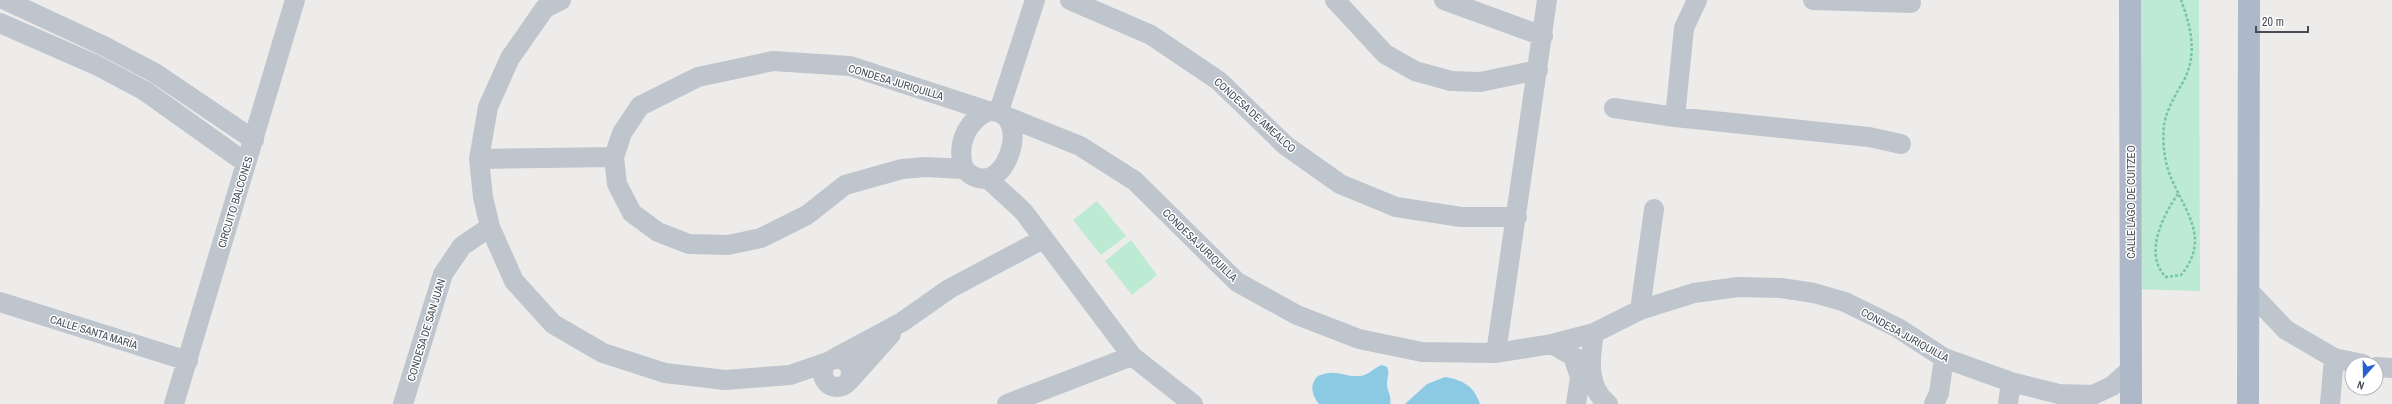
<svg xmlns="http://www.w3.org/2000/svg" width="2392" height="404" viewBox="0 0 2392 404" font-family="'Archivo Narrow',sans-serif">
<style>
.green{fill:#bcead2}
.water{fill:#8ccae4}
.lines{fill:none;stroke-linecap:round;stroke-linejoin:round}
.path{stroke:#77c5a5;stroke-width:2.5;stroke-dasharray:3 2;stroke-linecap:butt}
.minor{stroke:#bec5cd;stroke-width:20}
.major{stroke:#adb8c9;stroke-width:22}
.labels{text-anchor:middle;stroke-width:3;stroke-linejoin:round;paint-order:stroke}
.street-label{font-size:11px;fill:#464d57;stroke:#fff}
</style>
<rect width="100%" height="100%" fill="#eeeceb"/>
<path class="green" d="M2130,0H2199L2200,291L2131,289Z
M1097,201L1126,236L1101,255L1073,220Z
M1131,240L1157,275L1132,295L1105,261Z"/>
<path class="water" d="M1382,365L1387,367C1390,373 1387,377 1387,384C1387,391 1392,396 1390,404H1319C1312,395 1309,384 1318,376C1336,368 1343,377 1359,376C1368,376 1373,368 1382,365Z
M1445,377C1463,380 1474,386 1480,404H1405L1427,384Z"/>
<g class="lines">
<path class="path" d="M2178,194C2163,215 2143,255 2166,277L2181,275C2210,240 2187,214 2172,180C2165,165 2162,144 2164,126C2166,110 2175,96 2183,82C2198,55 2191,27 2181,0"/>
<path class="minor" d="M5,0L104,46L155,73L254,140
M561,0L545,8L510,58L488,107L479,159L483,197L490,227L514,281L553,324L603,353L665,373L725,380L790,375L828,362
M1070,0L1151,35L1219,81L1285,145L1340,184L1396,207L1461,217H1517
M1335,0L1385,54L1415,71L1451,81L1480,82L1538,70
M1444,0L1543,36
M1813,0L1911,3
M0,23L96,65L145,91L246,163
M1614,108L1675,117L1869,137L1901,144
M988,111C1037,107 1004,210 964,169C956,145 966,122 988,111Z
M999,111L1035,0
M1008,117L1080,146L1135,181L1237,282L1297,315L1359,339L1422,352L1496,353L1552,344L1594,333L1640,310L1694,293L1738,287L1781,288L1814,293L1845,302L1898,328L1944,358L2011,382L2059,394L2093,395L2112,386L2131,369
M1675,117L1684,28L1697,0
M479,159L614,157
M964,169L925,167L902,169L845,185L807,215L761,238L728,245L689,244L658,232L632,213L617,184L614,157L622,133L640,106L698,77L773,61L850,66L988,111
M987,178L1023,211L1132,356L1193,404
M2248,290L2286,330L2334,358L2363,364
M0,302L188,361
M1640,310L1654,209
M1594,333C1590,358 1586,387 1608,404
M1552,344L1573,356L1580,377L1576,404
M1496,353L1547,0
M823 373a14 14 0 1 1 28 0a14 14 0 1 1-28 0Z
M833,359L902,322L949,289L1043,239
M2376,367L2392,368
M849,381L891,334
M174,404L295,0
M403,404L443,274L462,246L490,227
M1007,404L1132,356
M1934,404L1939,393L1944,358
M2008,404L2011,382
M2330,404L2334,358"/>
<path class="major" d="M2130,0L2131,404
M2248,404L2249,0"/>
</g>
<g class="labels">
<g class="street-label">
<text transform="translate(896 82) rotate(17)" y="4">CONDESA JURIQUILLA</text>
<text transform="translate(1255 115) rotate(42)" y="4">CONDESA DE AMEALCO</text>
<text transform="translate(235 202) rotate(-73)" y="4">CIRCUITO BALCONES</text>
<text transform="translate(2131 202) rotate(-90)" y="4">CALLE LAGO DE CUITZEO</text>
<text transform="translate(1200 245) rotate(44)" y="4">CONDESA JURIQUILLA</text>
<text transform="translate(426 330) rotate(-73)" y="4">CONDESA DE SAN JUAN</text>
<text transform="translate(94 332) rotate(17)" y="4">CALLE SANTA MARÍA</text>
<text transform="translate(1905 335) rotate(29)" y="4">CONDESA JURIQUILLA</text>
</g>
</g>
<g transform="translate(2364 376) rotate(200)"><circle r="19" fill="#ffffff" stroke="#b5b8bc"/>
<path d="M0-3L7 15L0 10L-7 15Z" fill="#2660ce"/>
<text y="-6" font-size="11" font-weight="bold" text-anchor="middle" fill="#464d57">N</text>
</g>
<path d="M2256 26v6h52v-6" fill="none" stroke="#464d57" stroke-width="2"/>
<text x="2262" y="26" font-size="12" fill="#464d57" stroke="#ffffff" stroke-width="3" paint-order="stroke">20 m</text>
</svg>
